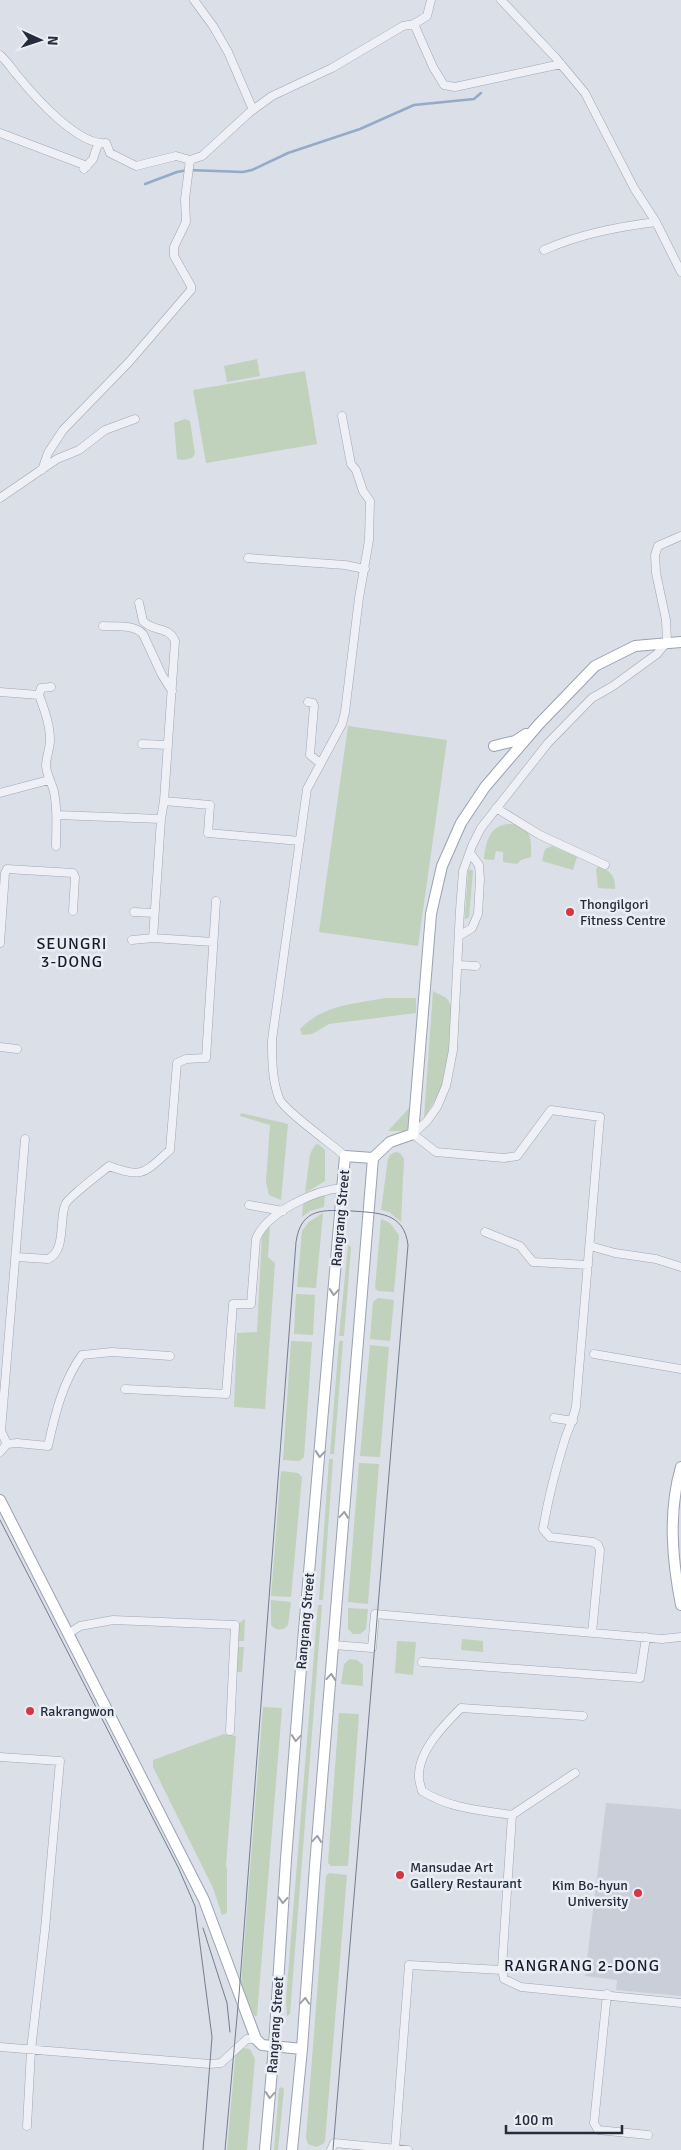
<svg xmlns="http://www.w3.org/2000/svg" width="681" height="2150" viewBox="0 0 681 2150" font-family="Signika,sans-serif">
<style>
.built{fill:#c9ced9}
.green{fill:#c0d1bc}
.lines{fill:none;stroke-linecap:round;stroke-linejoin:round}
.stream{stroke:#93aac9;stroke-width:2.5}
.minor-casing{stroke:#a0a6b1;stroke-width:9}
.major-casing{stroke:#9aa2b3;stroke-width:12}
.minor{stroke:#eef0f5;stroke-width:8}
.major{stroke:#fff;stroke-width:10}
.tram{stroke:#747d91;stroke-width:1}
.oneway{stroke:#9ca0a8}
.poi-dot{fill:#d53644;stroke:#eaeef4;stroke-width:2}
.labels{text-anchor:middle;stroke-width:5;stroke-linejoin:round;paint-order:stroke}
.poi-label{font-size:14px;fill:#242c3d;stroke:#eaeef4;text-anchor:start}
.street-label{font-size:14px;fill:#242c3d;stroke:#eaeef4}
.quarter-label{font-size:16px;letter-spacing:1px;fill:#171d2e;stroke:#eaeef4}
</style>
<rect width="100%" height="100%" fill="#dbdfe7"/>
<path class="built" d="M606,1803L681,1809V1996L616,1990L617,1980L585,1976Z"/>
<path class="green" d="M257,359L260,376L227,382L224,366Z
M305,371L317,444L206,463L193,390Z
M185,419L190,421L195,454L192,458L183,460L177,459L174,423Z
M348,726L447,740L418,946L319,932Z
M508,824C531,823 532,840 531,857L521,860L517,864L503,862V852L496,851L494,860L484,859C486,842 489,826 508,824Z
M552,846L577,857L573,870L542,861L545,849Z
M599,866C610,871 616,876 615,889L598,888L596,869Z
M470,869L473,871L469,917L465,919L468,871Z
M433,991C437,994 443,995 447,999C460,1012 447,1074 440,1091C436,1100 429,1109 424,1118Z
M385,998H416V1013L329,1024L312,1034L302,1035L300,1029C323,1005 354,1004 385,998Z
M411,1106L408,1126L406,1131H388Z
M241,1113L288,1124L281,1200L269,1195L266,1182L270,1125L240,1116Z
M318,1144L325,1150V1181L305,1193L310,1154L315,1145Z
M395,1152L400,1153L404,1159L401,1222L389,1212L381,1210L388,1159L390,1155Z
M319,1194H325L324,1207L310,1211L302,1217L303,1204Z
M323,1213L316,1288L297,1287L302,1231L309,1222Z
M381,1219L390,1223L399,1235L394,1292L378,1291L375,1288Z
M270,1224L268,1257L275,1263L265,1409L234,1407L237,1333L257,1332L262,1235Z
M348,1245L351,1247L344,1336H339Z
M296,1294L315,1295L313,1335L294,1334Z
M378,1298L394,1300L390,1341L370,1339L373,1302Z
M291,1341L312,1342L304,1457L299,1461L283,1460Z
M339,1341H343L334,1454H330Z
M370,1345L389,1347L380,1457L360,1456Z
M329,1459H333L323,1600H319Z
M359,1463L379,1464L368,1604L348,1602Z
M281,1471L298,1473L302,1477L291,1597L271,1596Z
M271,1600L291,1602L288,1625C283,1631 276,1631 271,1625Z
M318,1605H322L290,2014L287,2016L286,1999Z
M348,1608L368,1609L366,1629L360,1634H353L348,1629Z
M245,1619L244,1641H237L238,1624Z
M462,1639L483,1641V1652L461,1650Z
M397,1641L416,1642L413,1675L395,1673Z
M237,1647H244L242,1672H235Z
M350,1659L357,1660L363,1665V1686L341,1684L344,1664Z
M263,1707L282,1708L257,2016H254L241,1985Z
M339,1713L359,1714L348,1866H331L328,1863Z
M224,1734L236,1736L226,1865L227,1869V1913L222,1915L213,1888L153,1767V1760Z
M329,1873L347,1875L325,2141L323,2144L316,2147L308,2144L306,2138L326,1876Z
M242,2048L250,2049L255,2059L247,2150H227L235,2060L236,2054Z
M281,2087L284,2089L278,2150H274L279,2089Z"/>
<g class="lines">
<path class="stream" d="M145,184L177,172L188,170L243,172L252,170L288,153L360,129L414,105L474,99L481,93"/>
<g class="minor-casing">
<path id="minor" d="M194,0L213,26L228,52L253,110
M501,0L555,57L585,93L634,188L656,222L681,272
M414,24L427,16L431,0
M0,55C7,61 11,68 17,75C34,96 78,146 106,143L110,153L136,166L176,156L190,160L202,156L250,112L272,96L332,68L403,26L414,24L433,67L444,85L455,87L561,64
M0,133L87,166
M84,169L93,159L98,144
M544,250C580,234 617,227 656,222
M342,416L351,464L356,470L363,491L370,501L369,540L359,598L345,712L342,724L307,789L272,1040C272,1059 272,1080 279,1098C282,1109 333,1145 345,1156
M42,470L48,453L63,430L129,362L191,290V286L174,256V247L186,222L185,199L190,160
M0,498L57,459L79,450L105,430L135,419
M248,558L345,565L365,569
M139,603L143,621C153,632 169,626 175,641L164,801L210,805L208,833L300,841
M103,626C117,627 133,624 143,634L162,675L172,691
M0,692L39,695C44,709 50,724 50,740C50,748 46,758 46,766C47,776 52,783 54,792C58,810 56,828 56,846
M39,695L41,688L51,687
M308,702L313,703L314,706L310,755L320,763
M142,744L168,745
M0,793L49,780
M496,808L540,835L605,865
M57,815L161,819
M134,912L154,913
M459,936L472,928L478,914L480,879L479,865L470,853
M153,938L161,819L164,801
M132,940L153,938L213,942
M0,943L5,873L7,869L73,873L75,877L73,911
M458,965L476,966
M0,1047L17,1049
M249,1205L283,1211
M485,1232L520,1246L533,1262L588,1265
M590,1246L615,1253L656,1259L681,1267
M16,1257L48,1259C66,1251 59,1222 65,1205C67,1198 101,1173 109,1166C143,1179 144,1173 170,1150L177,1063L186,1059L206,1058L216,901
M594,1354L681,1369
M125,1389L226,1394L233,1304H251L256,1239C267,1212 315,1190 342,1188
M554,1418L573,1421
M7,1444L1,1431L25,1139
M0,1452L7,1444L17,1443L48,1446C55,1414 63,1381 82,1355L112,1352L170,1356
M592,1633L600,1550L598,1545L593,1542L550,1537L543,1529C548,1499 556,1468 565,1439C569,1427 574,1418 576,1406L600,1117L551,1110L517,1156L504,1158L436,1152L413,1134L427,1121L437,1107L446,1086L453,1050L460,910L463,871L472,846L481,828L548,743L592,698L613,686L657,654L667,642L666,620L656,573L655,555L658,546L681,536
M68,1634L80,1626L113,1620L235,1625L230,1731
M334,1645L372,1648L375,1614L662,1639L681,1637
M422,1662L640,1678L646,1637
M583,1716L461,1708C445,1724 419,1750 419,1775C418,1780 421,1786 422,1791C451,1809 479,1810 512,1815L503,1952L502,1970L504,1979L521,1987L681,2003
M0,1757L60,1761L45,1929L31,2050L27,2126
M512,1815L575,1773
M607,1994L594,2123L598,2130L648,2135
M0,2047L210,2064L221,2063L247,2039H256
M395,2149L409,1965L502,1970
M331,2150L334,2143L408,2150"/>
</g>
<g class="major-casing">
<path id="major" d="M494,746L515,741L526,734
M373,1158L390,1142L413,1134L431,914L442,866L461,823L485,787L539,724L595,666L635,646L681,642
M681,1467C668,1512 672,1559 681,1605
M0,1500L204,1900L256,2039L262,2045L302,2049
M265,2150L274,2047L286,1859L303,1642L345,1156L373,1158L315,1866L302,2049L292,2150"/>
</g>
<use href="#minor" class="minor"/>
<use href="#major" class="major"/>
<path class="tram" d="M0,1520L178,1867L195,1906L212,2037L203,2150
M203,1928L227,2003L230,2032
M225,2150L239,1995L296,1242C301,1207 324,1210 352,1211C378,1213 404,1212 408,1245L333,2150"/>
</g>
<defs><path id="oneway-chevron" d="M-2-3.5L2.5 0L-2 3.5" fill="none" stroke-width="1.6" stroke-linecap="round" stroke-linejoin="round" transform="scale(1.25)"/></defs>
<g class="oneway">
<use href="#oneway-chevron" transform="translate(334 1292) rotate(95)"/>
<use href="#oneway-chevron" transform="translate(320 1454) rotate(95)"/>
<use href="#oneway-chevron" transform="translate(344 1515) rotate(-85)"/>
<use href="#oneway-chevron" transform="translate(331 1677) rotate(-85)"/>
<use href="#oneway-chevron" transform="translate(296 1738) rotate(95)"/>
<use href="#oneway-chevron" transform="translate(317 1839) rotate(-85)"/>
<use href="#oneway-chevron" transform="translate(283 1900) rotate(94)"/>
<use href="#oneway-chevron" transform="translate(305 2001) rotate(-86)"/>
<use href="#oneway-chevron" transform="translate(270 2095) rotate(95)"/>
</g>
<g class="poi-dot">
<circle cx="570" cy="912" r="5"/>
<circle cx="30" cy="1711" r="5"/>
<circle cx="400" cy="1875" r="5"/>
<circle cx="638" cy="1893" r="5"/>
</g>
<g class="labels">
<g class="poi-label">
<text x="580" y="909">Thongilgori<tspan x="580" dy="16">Fitness Centre</tspan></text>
<text x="40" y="1716">Rakrangwon</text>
<text x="410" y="1872">Mansudae Art<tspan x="410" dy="16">Gallery Restaurant</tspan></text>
<text x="628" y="1890" text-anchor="end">Kim Bo-hyun<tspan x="628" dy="16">University</tspan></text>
</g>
<g class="street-label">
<text transform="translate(340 1218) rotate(-85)" y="5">Rangrang Street</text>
<text transform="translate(305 1621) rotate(-85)" y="5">Rangrang Street</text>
<text transform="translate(275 2025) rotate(-86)" y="5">Rangrang Street</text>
</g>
<g class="quarter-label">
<text x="72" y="949">SEUNGRI<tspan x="72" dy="18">3-DONG</tspan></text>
<text x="582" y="1971">RANGRANG 2-DONG</text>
</g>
</g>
<g transform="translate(40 40) rotate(93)" stroke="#eaeef4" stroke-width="4" paint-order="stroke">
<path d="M0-4L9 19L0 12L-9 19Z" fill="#242c3d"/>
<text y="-8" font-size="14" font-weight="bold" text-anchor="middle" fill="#242c3d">N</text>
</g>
<path d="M506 2125v8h116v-8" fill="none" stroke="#242c3d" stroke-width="2.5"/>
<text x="514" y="2125" font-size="15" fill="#242c3d" stroke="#eaeef4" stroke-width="4" paint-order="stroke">100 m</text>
</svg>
